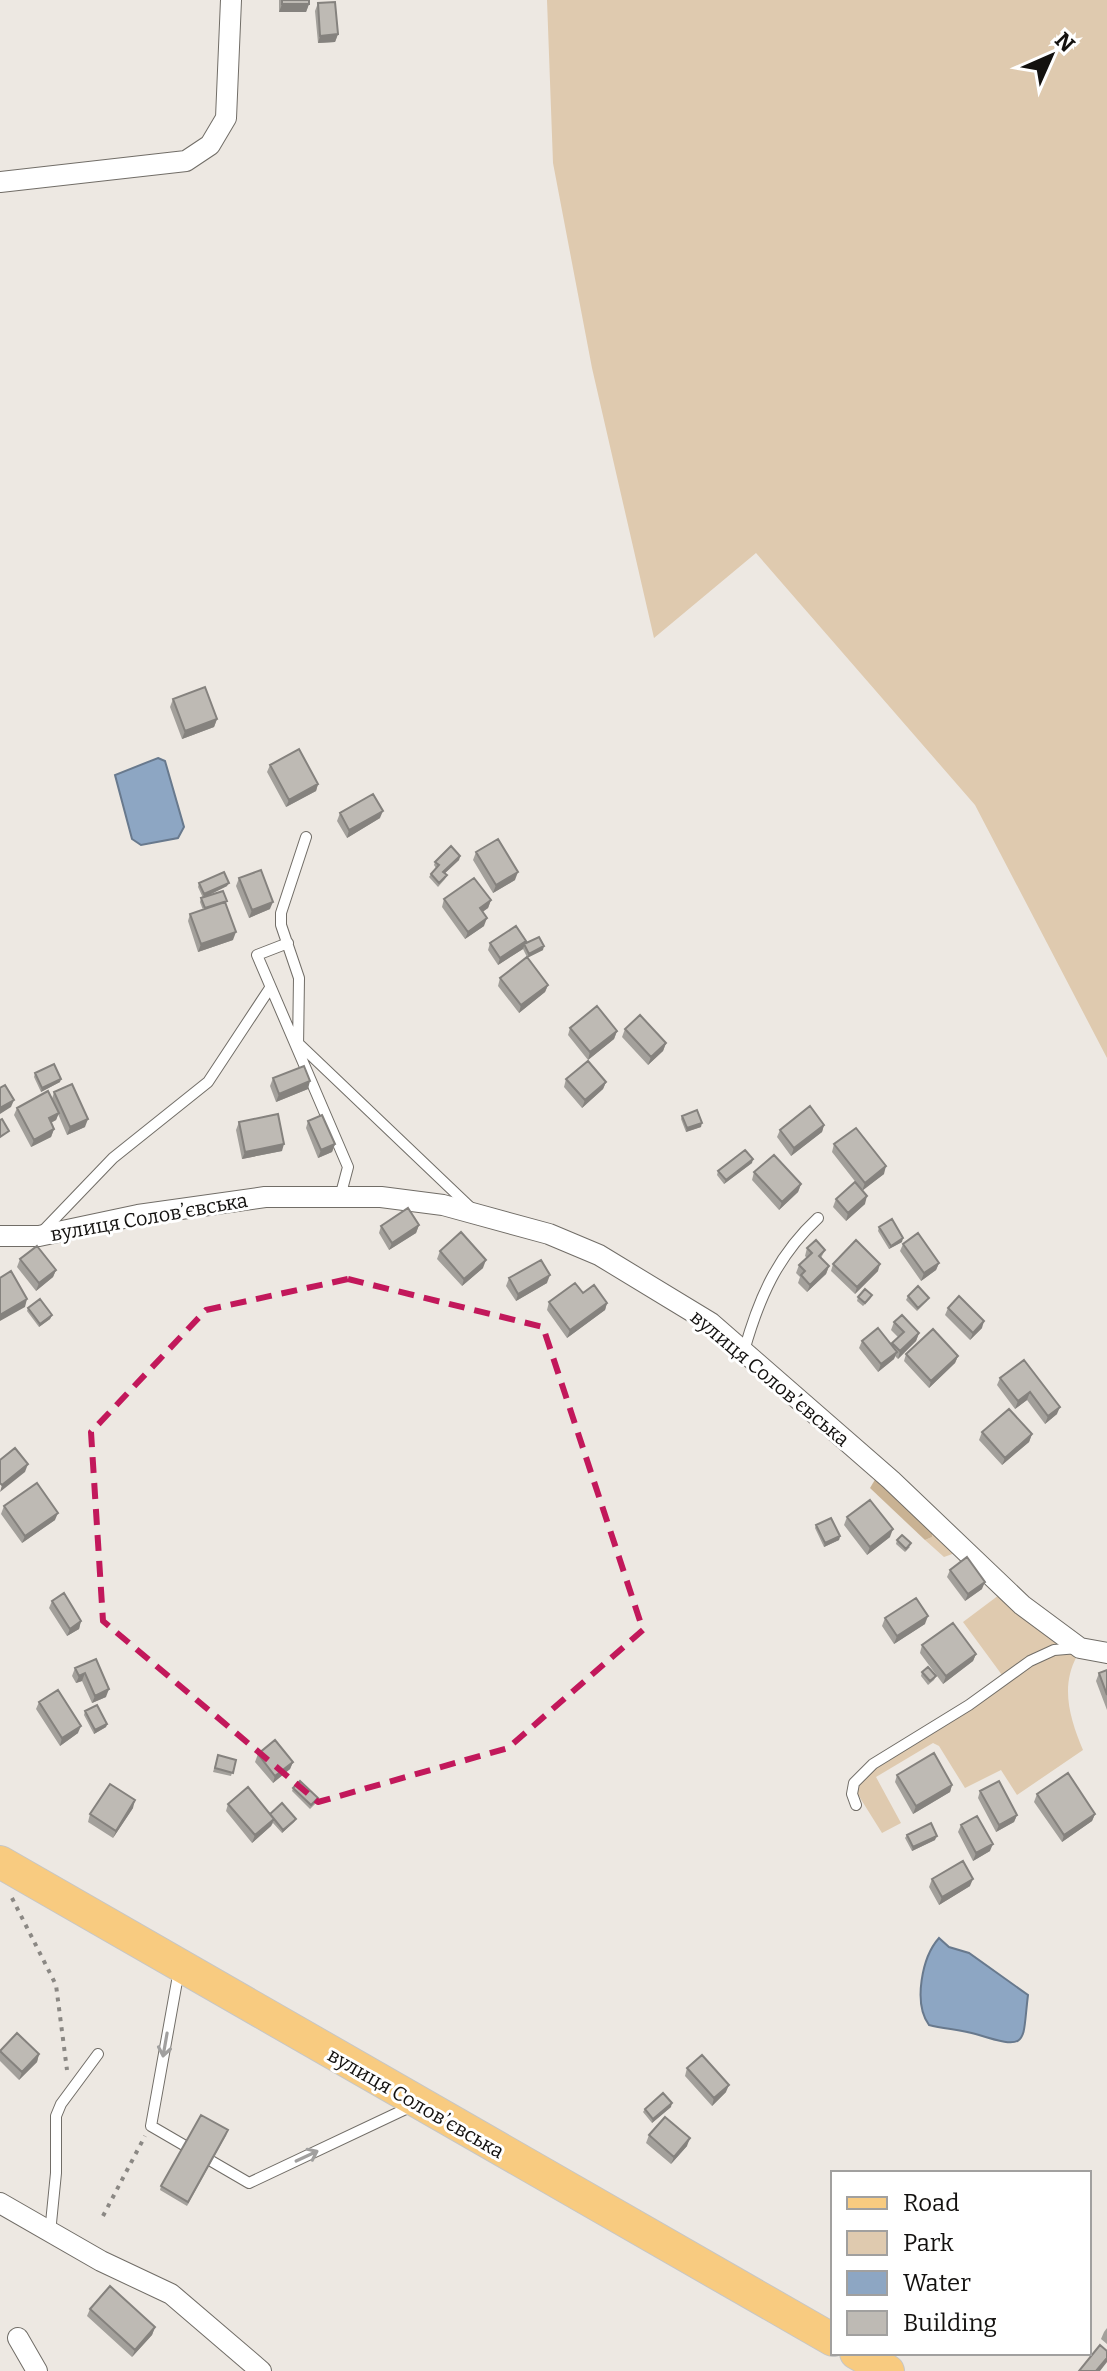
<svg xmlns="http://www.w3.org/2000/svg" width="1107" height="2371" viewBox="0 0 1107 2371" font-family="Bitter,serif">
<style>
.green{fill:#dfcaaf}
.forest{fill:#c9b293}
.water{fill:#8da6c3;stroke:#68798d;stroke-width:2}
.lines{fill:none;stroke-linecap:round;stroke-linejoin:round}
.service-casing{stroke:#716d67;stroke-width:12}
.minor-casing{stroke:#716d67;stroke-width:22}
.primary-casing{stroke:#c6c6c5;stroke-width:34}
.path{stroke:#8b8884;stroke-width:4;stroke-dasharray:4 6;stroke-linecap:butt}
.service{stroke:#fff;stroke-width:10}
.minor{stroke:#fff;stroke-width:20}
.primary{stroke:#f8cb80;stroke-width:32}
.wall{fill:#a3a09b}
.shaded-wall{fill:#85827e}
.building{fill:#bebab4;stroke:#85827e;stroke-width:2}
.oneway{stroke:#a1a09f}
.marked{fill:none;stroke:#c2185b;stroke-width:6;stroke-dasharray:16 10;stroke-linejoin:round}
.labels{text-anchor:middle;stroke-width:6;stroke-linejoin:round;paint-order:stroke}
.street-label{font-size:20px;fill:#13110f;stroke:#fff}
</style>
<rect width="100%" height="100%" fill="#ede8e2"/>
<path class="green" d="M547,0H1107V1058L975,805L756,553L654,638L592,368L553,163Z
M932,1530L955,1553L944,1557L925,1540L932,1537Z
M999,1595L1060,1645L1036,1652L1002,1675L963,1622Z
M1072,1652L1077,1656C1060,1687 1070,1719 1083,1750L1017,1795L1001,1770L965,1788L939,1746L933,1743L876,1777L901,1823L882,1833L857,1793L858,1785L876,1768L971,1709L1033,1664L1055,1655Z"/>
<path class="forest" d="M876,1478L932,1530V1537L925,1540L870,1488Z"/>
<path class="water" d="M158,758L165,761L184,827L178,838L141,845L132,839L115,775Z
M939,1938L949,1947L969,1953L1028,1995C1022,2042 1030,2051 979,2035C963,2030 945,2029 929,2025C913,2003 922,1957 939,1938Z"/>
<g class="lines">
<g class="service-casing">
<path id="service" d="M288,943L257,955L348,1167L340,1197
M298,1043L470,1207
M298,1048L299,978L281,925V913L306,837
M41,1233L113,1158L208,1082L270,988
M744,1351C759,1298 777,1256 818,1218
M856,1805L852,1794L854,1783L873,1764L969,1705L1030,1661L1054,1650L1078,1648
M179,1970L151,2126L249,2183L412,2106
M50,2233L56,2173V2116L61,2104L98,2054"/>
</g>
<g class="minor-casing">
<path id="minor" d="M0,182L186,161L210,145L226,118L231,0
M0,1236H39L138,1215L265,1197H381L443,1205L549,1234L599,1255L711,1323L891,1480L1022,1605L1080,1648L1107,1653
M0,2203L101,2261L171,2294L261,2371
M18,2338L37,2371"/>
</g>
<g class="primary-casing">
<path id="primary" d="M0,1862L833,2340
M856,2353L888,2371"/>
</g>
<path class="path" d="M12,1898L56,1985L67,2070
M103,2216L145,2136"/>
<use href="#service" class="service"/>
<use href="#minor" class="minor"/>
<use href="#primary" class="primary"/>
</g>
<path class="wall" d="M279,0H309V4L306,12H279Z
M318,3L338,34L335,42L318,43L315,11Z
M173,699L217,719L214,727L182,739L170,707Z
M270,765L318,784L316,791L286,807L267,772Z
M340,813L380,818L347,838L337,821Z
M476,852L515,880L493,893L473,860Z
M460,856L459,860L445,873L447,875L445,879L438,887L429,877L431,874L436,868L434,865L435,862Z
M239,878L270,909L249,918L236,886Z
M199,883L227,886L203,898L198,887Z
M201,898L226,904L233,940L198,952L188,921L190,914L203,910L200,902Z
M444,899L491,900L488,908L482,912L484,926L465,939L442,907Z
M526,941L525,944L543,950L527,958L548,985L545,992L519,1013L498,986L500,978L527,957L523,949L498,965L488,950L490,943Z
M570,1028L617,1031L614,1039L588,1060L568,1035Z
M625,1029L666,1043L663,1051L648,1065L622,1037Z
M35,1073L60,1082L41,1092L34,1077Z
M273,1078L308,1089L276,1102L270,1086Z
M566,1079L606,1082L603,1089L582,1108L564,1087Z
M54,1092L85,1127L67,1135L58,1114L56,1120L51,1123L54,1129L51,1137L31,1147L14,1115L17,1108L52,1099Z
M682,1116L701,1127L686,1132L681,1119Z
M308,1121L335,1144L332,1152L318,1158L306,1128Z
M239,1122L282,1151L242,1159L236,1130Z
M824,1125L822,1132L791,1156L777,1137L780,1130Z
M834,1144L884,1174L862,1190L865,1204L846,1221L833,1207L836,1199L861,1189L832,1152Z
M752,1163L724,1184L717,1175L718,1171Z
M754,1172L801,1184L798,1192L779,1210L752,1180Z
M419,1225L416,1233L389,1250L379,1233L381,1226Z
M879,1227L902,1242L889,1249L878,1231Z
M903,1244L939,1263L936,1270L921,1281L900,1251Z
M807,1248L825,1250L821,1258L829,1266L826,1274L807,1292L798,1283L800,1277L796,1273L799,1265L807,1258L805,1256Z
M440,1251L483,1268L462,1286L437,1259Z
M20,1259L56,1270L53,1277L36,1291L17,1267Z
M833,1264L878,1271L855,1294L831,1271Z
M509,1278L547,1283L516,1301L506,1286Z
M583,1293L607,1303L605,1310L567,1338L547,1310L549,1302Z
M872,1295L870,1299L863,1306L857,1301L858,1297Z
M908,1296L927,1301L917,1311L906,1300Z
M28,1308L52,1315L50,1319L39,1327L27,1311Z
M948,1308L982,1328L970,1340L945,1315Z
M894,1322L919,1333L916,1341L898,1359L895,1356L894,1359L878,1372L859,1348L862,1341L892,1345L898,1337L891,1330Z
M906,1354L958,1356L955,1363L929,1388L904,1361Z
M1024,1360L1057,1414L1045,1424L1027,1400L1015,1409L997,1385L1000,1378Z
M982,1432L1032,1434L1029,1442L1002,1465L979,1440Z
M4,1506L55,1520L22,1543L1,1514Z
M847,1517L890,1537L867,1555L844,1525Z
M816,1525L840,1536L839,1540L824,1547L815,1528Z
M897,1540L910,1547L905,1552L896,1544Z
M950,1570L982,1589L965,1601L947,1577Z
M52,1601L81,1621L79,1629L67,1636L49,1608Z
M885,1618L925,1624L894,1644L882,1626Z
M922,1645L976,1654L973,1661L943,1684L920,1653Z
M96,1659L106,1697L92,1703L82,1681L76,1683L72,1676L75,1668Z
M1107,1670V1710L1096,1681L1099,1673Z
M922,1672L936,1676L934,1680L928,1685L921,1676Z
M39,1702L78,1733L60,1746L36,1709Z
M85,1711L107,1724L106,1727L94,1734L84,1715Z
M258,1754L293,1762L290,1769L273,1783L255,1762Z
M218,1755L236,1760L231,1776L213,1772Z
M897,1775L952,1785L950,1792L913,1814L895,1782Z
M293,1788L318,1798L317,1802L310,1809L292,1791Z
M980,1791L1017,1815L1014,1822L996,1832L978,1798Z
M1037,1794L1095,1814L1092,1821L1062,1842L1034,1802Z
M228,1804L270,1814L296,1819L294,1822L282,1833L273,1823L271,1826L252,1843L226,1811Z
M133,1808L113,1838L88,1822L90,1814Z
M961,1825L990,1851L973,1861L958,1832Z
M907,1835L935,1840L912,1851L905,1838Z
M932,1879L970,1886L939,1905L929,1887Z
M0,2050L39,2054L37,2062L19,2080L0,2061Z
M687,2068L726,2092L712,2106L685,2076Z
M671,2107L652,2123L643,2112L645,2109Z
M227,2134L187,2206L160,2190L161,2186Z
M649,2135L687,2146L671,2164L646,2143Z
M90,2309L155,2327L152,2335L132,2357L87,2316Z
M1107,2328V2344L1101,2339L1104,2332Z"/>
<path class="shaded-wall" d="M282,4H309L306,12H279Z
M338,34L335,42L318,43L320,36Z
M217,719L214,727L182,739L185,731Z
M318,784L316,791L286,807L289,800Z
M383,811L380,818L347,838L349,830Z
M460,856L459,860L442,876L443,872Z
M518,872L515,880L493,893L496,885Z
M229,883L227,886L203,898L204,894Z
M491,900L488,908L477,916L480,908Z
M273,902L270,909L249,918L252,910Z
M487,918L484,926L465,939L468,932Z
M236,932L233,940L198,952L201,944Z
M526,941L523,949L498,965L500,958Z
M544,946L543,950L527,958L529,954Z
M548,985L545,992L519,1013L521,1005Z
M617,1031L614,1039L588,1060L590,1052Z
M666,1043L663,1051L648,1065L651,1057Z
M61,1079L60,1082L41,1092L42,1088Z
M310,1081L308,1089L276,1102L279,1094Z
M606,1082L603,1089L582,1108L585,1100Z
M14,1100L11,1107L0,1114V1108Z
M59,1113L56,1120L46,1125L49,1118Z
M88,1119L85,1127L67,1135L70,1127Z
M702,1123L701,1127L686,1132L687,1128Z
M824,1125L822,1132L791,1156L794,1148Z
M54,1129L51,1137L31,1147L34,1140Z
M284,1144L282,1151L242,1159L245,1152Z
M335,1144L332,1152L318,1158L321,1150Z
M753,1159L752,1163L724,1184L726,1180Z
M886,1166L884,1174L862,1191L865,1183Z
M801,1184L798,1192L779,1210L782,1202Z
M867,1196L865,1204L846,1221L848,1213Z
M419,1225L416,1233L389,1250L392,1243Z
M903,1238L902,1242L889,1249L891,1246Z
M486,1260L483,1268L462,1286L464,1279Z
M939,1263L936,1270L921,1281L924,1273Z
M880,1264L878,1271L855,1294L857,1287Z
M829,1266L826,1274L807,1292L810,1285Z
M56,1270L53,1277L36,1291L39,1283Z
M550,1275L547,1283L516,1301L518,1294Z
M27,1299L25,1307L0,1321V1315Z
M607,1303L605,1310L567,1338L570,1330Z
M52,1315L50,1319L39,1327L40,1324Z
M984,1321L982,1328L970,1340L973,1333Z
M919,1333L916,1341L898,1359L900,1351Z
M897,1352L894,1359L878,1372L881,1364Z
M958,1356L955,1363L929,1388L931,1381Z
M1030,1392L1027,1400L1015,1409L1018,1401Z
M1060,1407L1057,1414L1045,1424L1048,1416Z
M1032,1434L1029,1442L1002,1465L1005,1458Z
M28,1464L25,1472L0,1492L2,1485Z
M58,1513L55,1520L22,1543L25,1536Z
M893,1529L890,1537L867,1555L870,1547Z
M840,1536L839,1540L824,1547L825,1543Z
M985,1582L982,1589L965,1601L968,1594Z
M928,1616L925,1624L894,1644L897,1636Z
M81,1621L79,1629L67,1636L70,1629Z
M976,1654L973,1661L943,1684L946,1676Z
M85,1673L82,1681L76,1683L79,1676Z
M109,1689L106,1697L92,1703L95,1696Z
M107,1724L106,1727L94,1734L95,1730Z
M81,1726L78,1733L60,1746L62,1738Z
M293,1762L290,1769L273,1783L275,1776Z
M952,1785L950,1792L913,1814L916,1806Z
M135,1800L133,1808L113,1838L116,1831Z
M1095,1814L1092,1821L1062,1842L1064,1835Z
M1017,1815L1014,1822L996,1832L999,1825Z
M274,1819L271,1826L252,1843L255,1835Z
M296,1819L294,1822L282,1833L283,1830Z
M937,1836L935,1840L912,1851L913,1847Z
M993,1844L990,1851L973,1861L976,1853Z
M973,1879L970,1886L939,1905L942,1897Z
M39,2054L37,2062L19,2080L22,2072Z
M729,2085L726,2092L712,2106L714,2098Z
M672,2103L671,2107L652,2123L653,2119Z
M690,2138L687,2146L671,2164L674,2157Z
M155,2327L152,2335L132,2357L135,2350Z
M1107,2358V2362L1100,2371H1096Z"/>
<path class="building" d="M282,0H309V4H282Z
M335,2L338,34L320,36L318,3Z
M205,687L217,719L185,731L173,699Z
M299,749L318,784L289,800L270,765Z
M373,794L383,811L349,830L340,813Z
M498,839L518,872L496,885L476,852Z
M451,846L460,856L443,872L447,875L439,883L431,874L439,865L435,862Z
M261,870L273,902L252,910L239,878Z
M224,872L229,883L204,894L199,883Z
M474,878L491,900L480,908L487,918L468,932L444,899Z
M223,891L227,901L205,908L201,898Z
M225,902L236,932L201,944L190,914Z
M516,926L526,941L500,958L490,943Z
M539,937L544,946L529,954L524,944Z
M527,957L548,985L521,1005L500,978Z
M597,1006L617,1031L590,1052L570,1028Z
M640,1015L666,1043L651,1057L625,1029Z
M588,1061L606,1082L585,1100L566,1079Z
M54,1064L61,1079L42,1088L35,1073Z
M304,1066L310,1081L279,1094L273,1078Z
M72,1084L88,1119L70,1127L54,1092Z
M5,1085L14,1100L0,1108V1088Z
M48,1091L59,1113L49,1118L54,1129L34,1140L17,1108Z
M810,1106L824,1125L794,1148L780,1130Z
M697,1110L702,1123L687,1128L682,1116Z
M278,1114L284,1144L245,1152L239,1122Z
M322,1115L335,1144L321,1150L308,1121Z
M2,1119L9,1131L0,1137V1120Z
M856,1128L886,1166L865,1183L834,1144Z
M745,1150L753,1159L726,1180L718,1171Z
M774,1155L801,1184L782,1202L754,1172Z
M855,1182L867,1196L848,1213L836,1199Z
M408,1208L419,1225L392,1243L381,1226Z
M892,1219L903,1238L891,1246L879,1227Z
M461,1232L486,1260L464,1279L440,1251Z
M918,1233L939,1263L924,1273L903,1244Z
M816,1240L825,1250L819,1256L829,1266L810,1285L801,1275L805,1271L799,1265L812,1253L807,1248Z
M856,1240L880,1264L857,1287L833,1264Z
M37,1246L56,1270L39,1283L20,1259Z
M541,1260L550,1275L518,1294L509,1278Z
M11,1271L27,1299L0,1315V1278Z
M575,1283L583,1293L594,1285L607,1303L570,1330L549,1302Z
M918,1286L929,1298L918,1308L908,1296Z
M865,1289L872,1295L865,1303L858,1297Z
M959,1296L984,1321L973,1333L948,1308Z
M40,1299L52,1315L40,1324L28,1308Z
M902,1315L919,1333L900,1351L892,1343L904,1332L894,1322Z
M878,1328L897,1352L881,1364L862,1341Z
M933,1329L958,1356L931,1381L906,1354Z
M1024,1360L1060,1407L1048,1416L1030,1392L1018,1401L1000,1378Z
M1009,1409L1032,1434L1005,1458L982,1432Z
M15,1448L28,1464L2,1485L0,1483V1460Z
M37,1483L58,1513L25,1536L4,1506Z
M870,1500L893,1529L870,1547L847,1517Z
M831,1518L840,1536L825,1543L816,1525Z
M902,1535L911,1543L906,1549L897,1540Z
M967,1557L985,1582L968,1594L950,1570Z
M64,1593L81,1621L70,1629L52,1601Z
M916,1598L928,1616L897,1636L885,1618Z
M953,1623L976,1654L946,1676L922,1645Z
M96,1659L109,1689L95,1696L85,1673L79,1676L75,1668Z
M928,1667L936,1676L930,1681L922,1672Z
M1107,1670V1695L1099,1673Z
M58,1690L81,1726L62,1738L39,1702Z
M97,1705L107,1724L95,1730L85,1711Z
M275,1740L293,1762L275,1776L258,1754Z
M934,1753L952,1785L916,1806L897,1775Z
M218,1755L236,1760L233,1773L215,1768Z
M1068,1773L1095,1814L1064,1835L1037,1794Z
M300,1781L318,1798L311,1805L293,1788Z
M999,1781L1017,1815L999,1825L980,1791Z
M110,1784L135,1800L116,1831L90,1814Z
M248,1787L274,1819L255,1835L228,1804Z
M282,1803L296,1819L283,1830L270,1814Z
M977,1816L993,1844L976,1853L961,1825Z
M931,1823L937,1836L913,1847L907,1835Z
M963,1861L973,1879L942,1897L932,1879Z
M17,2033L39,2054L22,2072L0,2051Z
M702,2055L729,2085L714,2098L687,2068Z
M663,2093L672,2103L653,2119L645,2109Z
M201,2115L228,2130L188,2202L161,2186Z
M665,2117L690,2138L674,2157L649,2135Z
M110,2286L155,2327L135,2350L90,2309Z
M1100,2345L1107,2351V2358L1096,2371H1079Z"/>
<defs><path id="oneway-shaft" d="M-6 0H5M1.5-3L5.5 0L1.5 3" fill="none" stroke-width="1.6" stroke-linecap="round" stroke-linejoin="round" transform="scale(2)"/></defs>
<g class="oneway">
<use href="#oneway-shaft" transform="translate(165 2045) rotate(100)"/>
<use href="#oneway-shaft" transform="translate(307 2156) rotate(-25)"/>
</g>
<path class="marked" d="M348,1279L543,1327L643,1630L508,1748L318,1802L103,1621L91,1432L206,1310Z"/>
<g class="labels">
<g class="street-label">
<text transform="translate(149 1217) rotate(-10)" y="7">вулиця Соловʼєвська</text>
<text transform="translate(770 1378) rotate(40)" y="7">вулиця Соловʼєвська</text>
<text transform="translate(416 2103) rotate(30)" y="7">вулиця Соловʼєвська</text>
</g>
</g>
<rect x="831" y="2171" width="260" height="184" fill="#ffffff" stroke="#a1a09f" stroke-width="2"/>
<rect x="847" y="2197" width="40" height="12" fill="#f8cb80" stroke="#a1a09f" stroke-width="2"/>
<text x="903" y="2211" font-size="24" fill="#13110f">Road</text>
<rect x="847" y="2231" width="40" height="24" fill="#dfcaaf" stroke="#a1a09f" stroke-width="2"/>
<text x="903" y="2251" font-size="24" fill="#13110f">Park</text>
<rect x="847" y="2271" width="40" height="24" fill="#8da6c3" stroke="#a1a09f" stroke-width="2"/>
<text x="903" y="2291" font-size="24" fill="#13110f">Water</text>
<rect x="847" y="2311" width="40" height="24" fill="#bebab4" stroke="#a1a09f" stroke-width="2"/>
<text x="903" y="2331" font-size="24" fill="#13110f">Building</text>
<g transform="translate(1051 56) rotate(45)" stroke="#ffffff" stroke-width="6" paint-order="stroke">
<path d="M0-6L14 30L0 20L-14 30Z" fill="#13110f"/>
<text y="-12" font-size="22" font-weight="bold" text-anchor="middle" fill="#13110f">N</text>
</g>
</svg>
